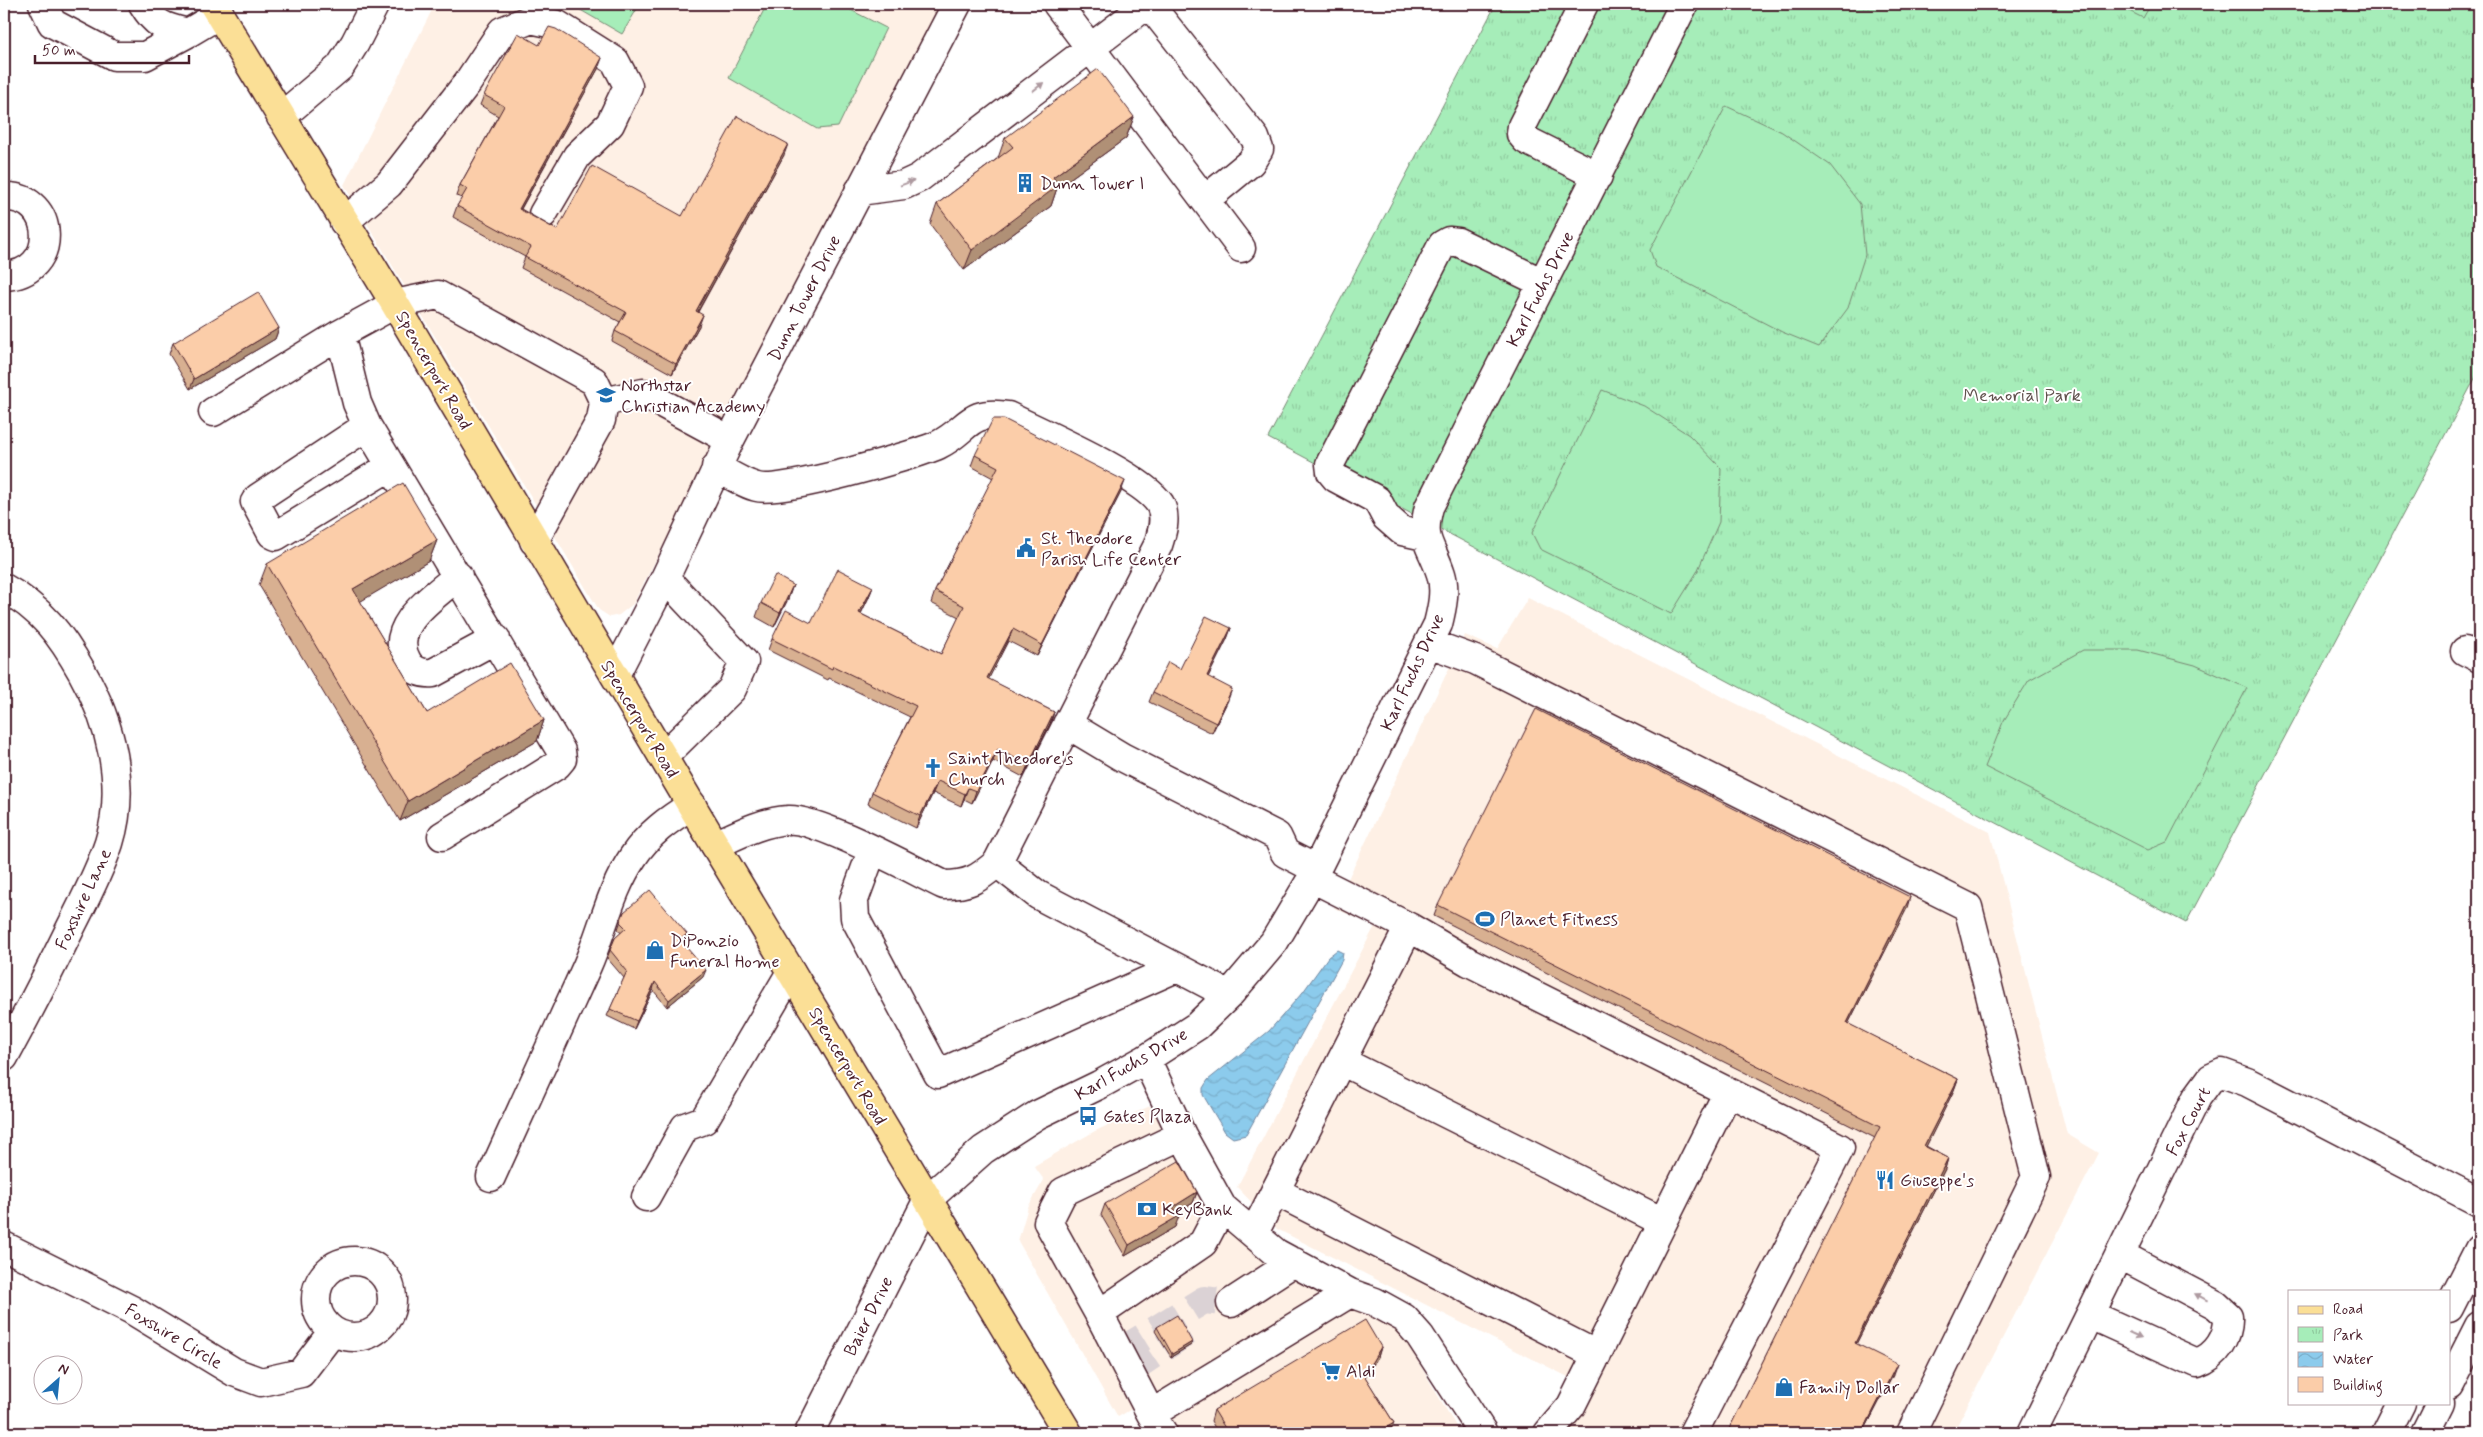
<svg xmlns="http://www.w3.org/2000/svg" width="2483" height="1437" viewBox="0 0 2483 1437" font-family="Mynerve,sans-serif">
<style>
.built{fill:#fef0e5}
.park{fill:url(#park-tufts);stroke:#788672}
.garden{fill:#a6edb9;stroke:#788672}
.water{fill:url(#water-waves);stroke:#72869f}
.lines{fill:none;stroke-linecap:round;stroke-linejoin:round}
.minor-tunnel{stroke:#dbd2d5;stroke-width:28;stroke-dasharray:28 14;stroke-linecap:butt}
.minor-casing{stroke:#4a1f2b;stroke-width:31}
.major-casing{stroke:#4a1f2b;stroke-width:31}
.minor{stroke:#fff;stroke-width:28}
.major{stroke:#fbdf96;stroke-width:28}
.wall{fill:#d8b091;stroke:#4a1f2b}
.shaded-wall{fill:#b09076;stroke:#4a1f2b}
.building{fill:#fbcda9;stroke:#4a1f2b}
.oneway{fill:#ae9aa0}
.labels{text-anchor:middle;stroke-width:4;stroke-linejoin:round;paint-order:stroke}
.poi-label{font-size:18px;fill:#4a1f2b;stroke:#fff;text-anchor:start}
.street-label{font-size:18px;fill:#4a1f2b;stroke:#fff}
.park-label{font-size:18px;fill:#61524e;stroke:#fff}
</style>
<defs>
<pattern id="park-tufts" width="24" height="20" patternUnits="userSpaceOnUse" patternTransform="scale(1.25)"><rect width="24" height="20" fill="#a6edb9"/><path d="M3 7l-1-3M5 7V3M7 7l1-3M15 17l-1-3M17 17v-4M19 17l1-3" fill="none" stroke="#90cb9f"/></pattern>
<pattern id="water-waves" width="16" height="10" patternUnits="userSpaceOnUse" patternTransform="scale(1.25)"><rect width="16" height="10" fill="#8ccbec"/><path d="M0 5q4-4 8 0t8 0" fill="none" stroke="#7aaecb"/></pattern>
</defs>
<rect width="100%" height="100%" fill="#fff"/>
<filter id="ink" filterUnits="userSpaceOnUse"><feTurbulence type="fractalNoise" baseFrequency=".02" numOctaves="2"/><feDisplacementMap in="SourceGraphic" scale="10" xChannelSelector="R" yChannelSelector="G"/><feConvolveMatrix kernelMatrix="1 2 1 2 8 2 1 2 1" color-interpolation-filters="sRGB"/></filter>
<g filter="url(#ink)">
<path class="built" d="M435,4H944L633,604L619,615L610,617L599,610L344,185Z
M1528,598L1990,832L2067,1134L2099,1153L1953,1433H1567L1572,1422L1551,1410L1570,1378L1277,1229L1237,1187L1375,926L1334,908L1465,635L1497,649Z
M1150,1106L1222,1226L1267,1261L1332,1292L1118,1417L1018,1241L1028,1207L1044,1180L1034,1166L1095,1131Z
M1354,1307L1400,1331L1460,1433H1138Z"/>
<path class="park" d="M1496,4H2479V371L2186,923L1268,438Z"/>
<path class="garden" d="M570,4H640L622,34Z
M767,4H839L886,28L838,127L817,129L729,78Z
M2115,4H2151L2143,18Z
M1726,106L1782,132L1830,165L1860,204L1865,255L1848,308L1819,347L1782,332L1656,267L1650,250Z
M1602,390L1644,406L1689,435L1721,468L1719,522L1697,572L1671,614L1540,549L1532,533Z
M2083,650H2138L2195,665L2247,688L2167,842L2148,850L1985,767L2003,722L2029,680Z"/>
<path class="water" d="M1337,950L1343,953L1342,960L1246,1135L1233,1138L1225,1132L1203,1095V1088L1208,1080L1269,1031L1303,992L1328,957Z"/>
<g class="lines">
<path class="minor-tunnel" d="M1119,1352L1204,1300L1231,1303
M1129,1371L1196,1326"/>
<g class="minor-casing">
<path id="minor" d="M43,4L52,23L114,56H145L188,33
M143,4C156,26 164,27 188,33L220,14
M1057,4L1241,248
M1149,4L1255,138L1259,149L1251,162L1205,200
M1584,4L1522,126L1521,134L1526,140L1598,176
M281,117L340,67L355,43L375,4
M859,191L904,185L919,178L1148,4
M4,197C57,194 60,275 4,276
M344,222L389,184L468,82L502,31L531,19L558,25L615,61L628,86L610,124L577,156L543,214
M604,402L643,393L730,440
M213,412L340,334
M367,426L258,498L255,502L272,534L276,536L391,466
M1425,536L1402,531L1386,517L1377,500L1336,478L1331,472L1330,464L1442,245L1449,241L1458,242L1543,283
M458,576C436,595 386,626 407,661C412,671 423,674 433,673L496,639
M4,588C42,609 61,635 82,672C111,723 127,786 109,843C99,873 84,901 70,929C49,972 27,1015 4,1057
M1429,643L1475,660L1968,907L2036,1177L1911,1433
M2465,651L2479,658
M615,675L665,578L730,440L957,4
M1067,724L1122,757L1277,836L1285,853L1316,869
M663,757L732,689L744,662L665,578
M442,836L557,765L562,759L561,751L367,426L357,403L340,334L395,304L438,295L594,381L604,402L601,420L534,541
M715,845C739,834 761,822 788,820C816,817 913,870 944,885C969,885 978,879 997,863L1158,545C1162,533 1167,517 1160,504C1142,476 1042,433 1008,416C967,409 969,430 938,445C913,456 780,494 757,487C744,484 729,474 716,467
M872,851L854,900L855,918L938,1074L1176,968
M997,863L1038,895L1229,995
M1312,878L1409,927L1469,962L1840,1148L1693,1433
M1146,1059L1182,1135L1222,1207L1276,1253L1350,1293L1375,1302L1404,1318L1420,1336L1483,1433
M1341,1061L1663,1222
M1182,1135L1063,1192L1048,1222L1099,1314L1203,1243L1222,1207
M491,1177C523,1107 555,1037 587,966C603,930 610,891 633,857C648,834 669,819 692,805
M1275,1191L1597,1355
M646,1197L685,1127L704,1120L791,972
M1254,1233L1409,927
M4,1246L132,1310L234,1372L261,1382L301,1373L333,1331
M316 1299a38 38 0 1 1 76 0a38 38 0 1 1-76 0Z
M1231,1303L1294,1262
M2449,1308L2479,1249
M1099,1314L1151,1414
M2091,1315L2197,1363C2217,1356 2229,1337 2228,1316L2216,1305L2121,1255
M2449,1385L2479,1326
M809,1433L928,1199L983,1150L1037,1115L1099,1085L1146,1059L1197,1026L1229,995L1274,942L1312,878L1438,624C1442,608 1446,590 1441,574C1431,543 1420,542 1429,507L1684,4
M1163,1433L1151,1414L1350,1293
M1548,1433L1571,1406L1728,1092
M2032,1433L2197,1097L2211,1078L2222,1073L2247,1082L2479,1202
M2386,1433L2401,1403
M2425,1433L2440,1403"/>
</g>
<g class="major-casing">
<path id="major" d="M213,4L395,304L715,845L1068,1433"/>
</g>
<use href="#minor" class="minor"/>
<use href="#major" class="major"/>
</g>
<path class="wall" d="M539,45L598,69L521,209L557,230L682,216L784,155L698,312L699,326L672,374L612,341L615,331L620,322L521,268L525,257L453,217L457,206L462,198L456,196L460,185L498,116L480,105L484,95Z
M1134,117L1126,138L1057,188L1051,206L964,270L930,224L937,204L998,158L1005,138Z
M279,328L275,339L190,389L169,354L173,343Z
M975,455L1121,492L1037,656L1008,641L988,679L1054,712L1050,724L1023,777L993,761L972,803L964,799L961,806L933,793L916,828L868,804L872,792L910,717L829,678L828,680L768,650L772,639L811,623L873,587L868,599L861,614L941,654L959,617L931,603L935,591L993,478L971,466Z
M437,540L429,561L360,601L427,713L544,720L537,741L400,821L259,585L267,564Z
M793,585L788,599L774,627L756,617L761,603Z
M1231,628L1227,639L1208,677L1228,700L1212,733L1149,702L1153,692L1180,669Z
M1438,905L1907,908L1848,1024L1958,1079L1954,1090L1926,1146L1948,1158L1945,1169L1856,1344L1893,1375L1863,1433H1727L1875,1138L1434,916Z
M624,912L687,934L684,941L683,943L703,977L667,1007L653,990L634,1029L607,1016L624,978L607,958L615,938L621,933L618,929Z
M1197,1192L1193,1203L1177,1213L1175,1227L1125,1256L1101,1215L1105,1204Z
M1157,1327L1192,1342L1191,1345L1171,1357L1155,1331Z
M1381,1347L1378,1357L1365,1377L1394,1423L1390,1433H1218L1211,1421L1214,1410Z"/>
<path class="shaded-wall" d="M602,58L598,69L515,219L519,209Z
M1134,117L1126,138L1057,188L1051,206L964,270L972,250L1053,177Z
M788,144L784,155L692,322L696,311Z
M703,315L699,326L672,374L676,364Z
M279,328L275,339L190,389L194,379Z
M1125,481L1121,492L1037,656L1042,645Z
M437,540L429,561L346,610L353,589Z
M793,585L788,599L774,627L780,613Z
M873,587L868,599L855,625L859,613Z
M1231,628L1227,639L1203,687L1207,676Z
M1013,629L1008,641L983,690L987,678Z
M1232,689L1228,700L1212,733L1216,723Z
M1054,712L1050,724L1023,777L1028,765Z
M544,720L537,741L400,821L408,801Z
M998,749L993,761L972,803L976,791Z
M938,781L933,793L916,828L920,816Z
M968,788L964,799L961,806L965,794Z
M1910,897L1907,908L1843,1034L1847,1023Z
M687,934L684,941L678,947L680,940Z
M706,970L703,977L667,1007L669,1000Z
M655,982L653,990L634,1029L637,1021Z
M1958,1079L1954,1090L1921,1157L1924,1146Z
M1948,1158L1945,1169L1851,1354L1855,1343Z
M1197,1192L1193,1203L1170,1217L1173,1207Z
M1179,1216L1175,1227L1125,1256L1129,1245Z
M1192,1342L1191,1345L1171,1357L1172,1354Z
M1381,1347L1378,1357L1360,1385L1364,1375Z
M1897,1364L1893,1375L1863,1433H1862Z
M1394,1423L1390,1433H1377Z"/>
<path class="building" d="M549,27L556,29L602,58L519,209L557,230L592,166L682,216L737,116L788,144L696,311L703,315L676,364L615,331L626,312L525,257L531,247L457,206L467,189L460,185L504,106L484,95L518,33L539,45Z
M1098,69L1134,117L1053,177L1059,185L972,250L937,204L1013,147L1005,138Z
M258,292L279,328L194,379L173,343Z
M993,419H1004L1125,481L1042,645L1013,629L987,678L1054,712L1028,765L998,749L976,791L968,788L965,794L938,781L920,816L872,792L916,706L833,666L832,669L772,639L786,610L811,623L838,569L873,587L859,613L941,654L964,606L935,591L998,467L975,455Z
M403,483L437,540L353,589L427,713L510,663L544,720L408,801L267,564Z
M775,575L793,585L780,613L761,603Z
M1206,616L1231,628L1207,676L1232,689L1216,723L1153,692L1168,662L1180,669Z
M1536,709L1910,897L1847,1023L1958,1079L1924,1146L1948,1158L1855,1343L1897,1364L1862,1433H1727L1880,1127L1438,905Z
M650,890L687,934L680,940L706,970L669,1000L655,982L637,1021L610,1009L627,971L610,950L615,938L626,928L620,922L624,912Z
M1179,1161L1197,1192L1173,1207L1179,1216L1129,1245L1105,1204Z
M1177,1315L1192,1342L1172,1354L1157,1327Z
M1365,1320L1381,1347L1364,1375L1394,1423L1377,1433H1228L1214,1410Z"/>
<defs><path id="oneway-solid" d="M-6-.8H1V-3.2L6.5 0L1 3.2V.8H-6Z" transform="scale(1.25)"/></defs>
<g class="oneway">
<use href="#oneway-solid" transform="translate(1038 87) rotate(-38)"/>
<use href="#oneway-solid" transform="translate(907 183) rotate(-20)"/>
<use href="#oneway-solid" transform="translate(2201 1297) rotate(-152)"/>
<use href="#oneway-solid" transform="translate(2135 1335) rotate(24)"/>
</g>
</g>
<defs>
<g id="building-bare" transform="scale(1.5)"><path d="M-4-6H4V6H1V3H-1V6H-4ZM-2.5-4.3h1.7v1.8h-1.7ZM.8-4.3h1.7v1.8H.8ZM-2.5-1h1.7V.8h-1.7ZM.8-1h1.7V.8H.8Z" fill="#1f6fb2" stroke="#fff" stroke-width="2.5" paint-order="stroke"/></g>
<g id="school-bare" transform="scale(1.5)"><path d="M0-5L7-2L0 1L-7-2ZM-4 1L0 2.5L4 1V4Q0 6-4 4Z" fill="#1f6fb2" stroke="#fff" stroke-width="2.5" paint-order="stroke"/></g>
<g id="civic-bare" transform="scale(1.5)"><path d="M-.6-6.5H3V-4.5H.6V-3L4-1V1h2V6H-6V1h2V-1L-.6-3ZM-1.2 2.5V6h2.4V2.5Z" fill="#1f6fb2" stroke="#fff" stroke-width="2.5" paint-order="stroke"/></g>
<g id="church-bare" transform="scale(1.5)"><path d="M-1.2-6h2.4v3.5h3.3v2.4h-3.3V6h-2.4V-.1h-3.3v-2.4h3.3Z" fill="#1f6fb2" stroke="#fff" stroke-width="2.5" paint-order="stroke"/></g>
<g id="stadium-bare" transform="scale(1.5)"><path d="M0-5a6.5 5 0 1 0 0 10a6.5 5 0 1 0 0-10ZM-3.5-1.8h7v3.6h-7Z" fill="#1f6fb2" stroke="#fff" stroke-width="2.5" paint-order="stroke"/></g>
<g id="shop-bare" transform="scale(1.5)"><path d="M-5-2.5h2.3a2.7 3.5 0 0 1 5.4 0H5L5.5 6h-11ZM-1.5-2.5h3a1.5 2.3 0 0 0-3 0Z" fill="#1f6fb2" stroke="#fff" stroke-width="2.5" paint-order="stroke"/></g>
<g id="bus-bare" transform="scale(1.5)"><path d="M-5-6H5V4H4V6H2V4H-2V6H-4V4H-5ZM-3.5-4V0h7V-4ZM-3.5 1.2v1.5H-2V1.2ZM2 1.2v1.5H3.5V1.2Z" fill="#1f6fb2" stroke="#fff" stroke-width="2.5" paint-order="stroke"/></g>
<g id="restaurant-bare" transform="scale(1.5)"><path d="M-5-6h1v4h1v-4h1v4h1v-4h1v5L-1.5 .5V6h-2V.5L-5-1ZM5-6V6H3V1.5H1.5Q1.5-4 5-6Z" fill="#1f6fb2" stroke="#fff" stroke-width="2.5" paint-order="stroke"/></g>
<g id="bank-bare" transform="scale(1.5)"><path d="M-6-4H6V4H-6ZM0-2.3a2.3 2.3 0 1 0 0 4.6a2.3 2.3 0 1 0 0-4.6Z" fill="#1f6fb2" stroke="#fff" stroke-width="2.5" paint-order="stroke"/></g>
<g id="supermarket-bare" transform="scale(1.5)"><path d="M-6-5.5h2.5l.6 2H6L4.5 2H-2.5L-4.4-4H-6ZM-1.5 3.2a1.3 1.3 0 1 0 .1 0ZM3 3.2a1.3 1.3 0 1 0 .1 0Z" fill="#1f6fb2" stroke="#fff" stroke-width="2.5" paint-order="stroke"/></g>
</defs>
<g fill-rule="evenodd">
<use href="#building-bare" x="1025" y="183"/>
<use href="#school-bare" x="606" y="395"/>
<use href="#civic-bare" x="1026" y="548"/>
<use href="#church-bare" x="933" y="768"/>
<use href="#stadium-bare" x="1485" y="919"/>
<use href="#shop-bare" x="655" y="950"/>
<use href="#bus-bare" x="1088" y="1116"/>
<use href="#restaurant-bare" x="1885" y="1180"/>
<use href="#bank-bare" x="1147" y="1209"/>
<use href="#supermarket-bare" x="1331" y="1371"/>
<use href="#shop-bare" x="1784" y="1387"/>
</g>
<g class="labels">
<g class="poi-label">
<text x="1040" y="189">Dunn Tower I</text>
<text x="621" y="391">Northstar<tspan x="621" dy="21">Christian Academy</tspan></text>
<text x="1041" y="544">St. Theodore<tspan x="1041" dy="21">Parish Life Center</tspan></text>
<text x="948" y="764">Saint Theodore's<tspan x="948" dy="21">Church</tspan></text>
<text x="1500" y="925">Planet Fitness</text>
<text x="670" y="946">DiPonzio<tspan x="670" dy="21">Funeral Home</tspan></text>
<text x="1103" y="1122">Gates Plaza</text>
<text x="1900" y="1186">Giuseppe's</text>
<text x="1162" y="1215">KeyBank</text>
<text x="1346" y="1377">Aldi</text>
<text x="1799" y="1393">Family Dollar</text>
</g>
<g class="street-label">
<text transform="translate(1540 289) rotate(-63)" y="6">Karl Fuchs Drive</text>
<text transform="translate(804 298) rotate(-63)" y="6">Dunn Tower Drive</text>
<text transform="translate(434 370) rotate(60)" y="6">Spencerport Road</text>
<text transform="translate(1412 672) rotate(-65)" y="6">Karl Fuchs Drive</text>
<text transform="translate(640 719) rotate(59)" y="6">Spencerport Road</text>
<text transform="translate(83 899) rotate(-65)" y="6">Foxshire Lane</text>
<text transform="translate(1131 1064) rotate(-30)" y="6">Karl Fuchs Drive</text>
<text transform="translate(848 1066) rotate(59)" y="6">Spencerport Road</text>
<text transform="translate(2188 1121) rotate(-62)" y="6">Fox Court</text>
<text transform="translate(868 1316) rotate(-63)" y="6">Baier Drive</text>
<text transform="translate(174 1336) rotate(31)" y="6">Foxshire Circle</text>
</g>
<g class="park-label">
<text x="2022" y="401">Memorial Park</text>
</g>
</g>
<rect width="2483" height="1437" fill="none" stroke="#fff" stroke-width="20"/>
<rect x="10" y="10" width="2463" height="1417" fill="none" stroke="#4a1f2b" stroke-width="2" filter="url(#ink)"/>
<rect x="2288" y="1290" width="162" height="115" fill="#ffffff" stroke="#b7a5aa"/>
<rect x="2298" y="1306" width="25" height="8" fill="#fbdf96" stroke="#b7a5aa"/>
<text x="2333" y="1314" font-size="15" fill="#4a1f2b">Road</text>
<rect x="2298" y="1327" width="25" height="15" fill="url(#park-tufts)" stroke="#b7a5aa"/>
<text x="2333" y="1340" font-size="15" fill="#4a1f2b">Park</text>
<rect x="2298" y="1352" width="25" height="15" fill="url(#water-waves)" stroke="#b7a5aa"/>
<text x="2333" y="1364" font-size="15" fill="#4a1f2b">Water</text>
<rect x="2298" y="1377" width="25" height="15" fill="#fbcda9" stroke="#b7a5aa"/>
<text x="2333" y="1390" font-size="15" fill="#4a1f2b">Building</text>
<g transform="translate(58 1380) rotate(27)"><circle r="24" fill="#ffffff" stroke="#b7a5aa"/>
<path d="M0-4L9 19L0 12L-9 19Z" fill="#1f6fb2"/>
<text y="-8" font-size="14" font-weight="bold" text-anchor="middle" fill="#4a1f2b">N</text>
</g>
<path d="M35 55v8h154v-8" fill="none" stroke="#4a1f2b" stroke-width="2.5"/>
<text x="42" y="55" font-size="15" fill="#4a1f2b" stroke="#ffffff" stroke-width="4" paint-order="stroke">50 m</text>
</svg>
